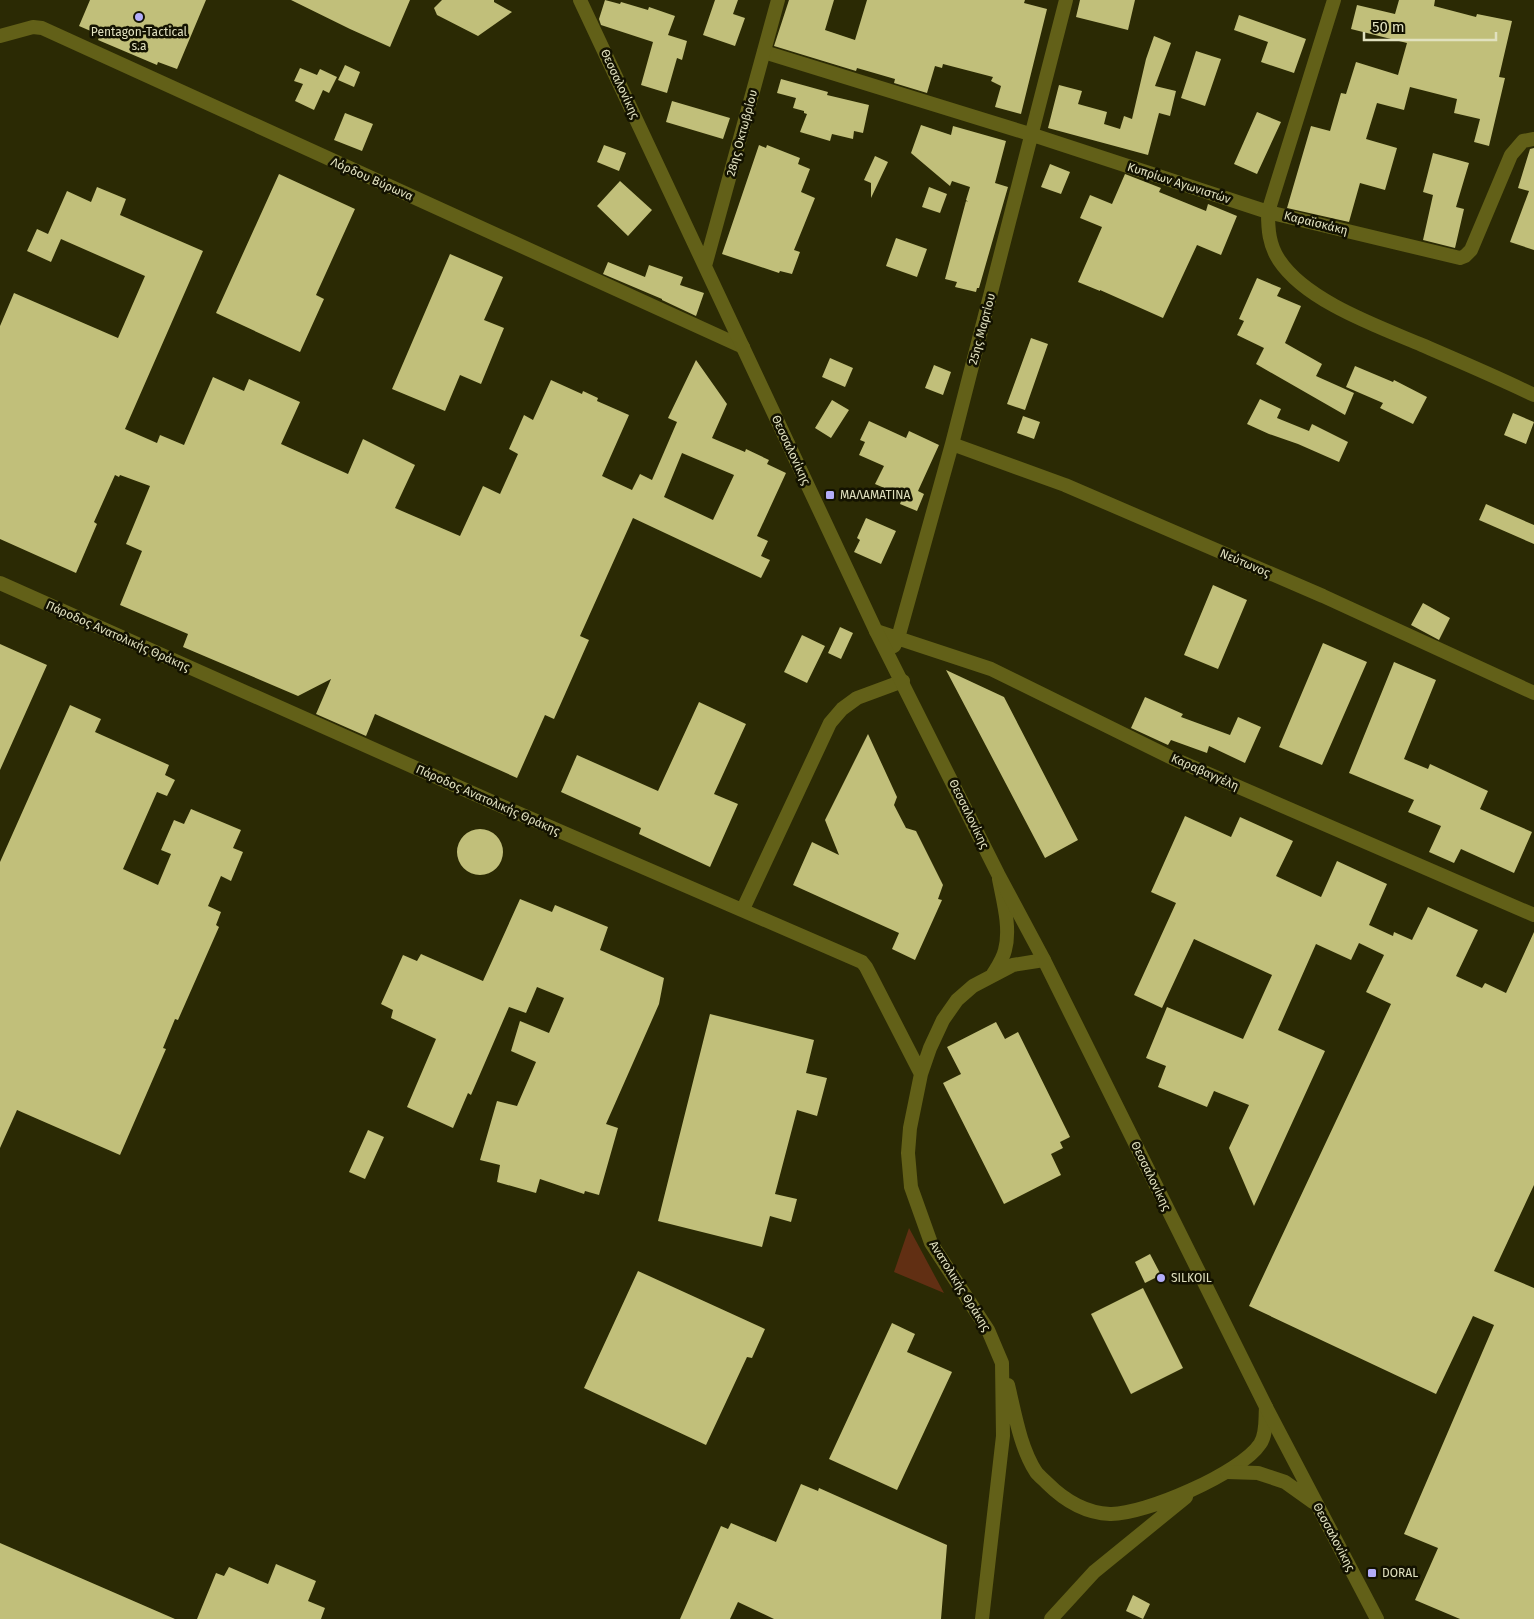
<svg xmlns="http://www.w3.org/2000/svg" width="1534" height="1619" viewBox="0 0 1534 1619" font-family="'Fira Sans',sans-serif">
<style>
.green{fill:#612f13}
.building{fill:#c1bf7a;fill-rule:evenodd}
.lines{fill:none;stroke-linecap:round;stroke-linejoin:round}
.minor{stroke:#626018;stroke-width:14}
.secondary{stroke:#626018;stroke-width:14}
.poi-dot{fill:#b3adf9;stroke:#131200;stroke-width:2}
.labels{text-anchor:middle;stroke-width:5;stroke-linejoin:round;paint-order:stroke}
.poi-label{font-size:12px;fill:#e1e1bf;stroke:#131200;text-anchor:start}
.street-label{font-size:12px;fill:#e1e1bf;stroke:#131200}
</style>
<rect width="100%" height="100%" fill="#2b2a04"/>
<path class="green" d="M909,1228L944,1293L894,1272Z"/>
<path class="building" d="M90,0H206L177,69L158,62L157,65L98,40L100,35L79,26Z
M291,0H410L390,47L350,29Z
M442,0H494V2L512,12L478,36L437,15L434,8Z
M605,0L620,4L621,2L648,10L649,7L675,16L668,35L687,41L682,60L677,58L667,93L641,85L653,42L601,25L599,19Z
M715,0H738L733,14L745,18L735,46L703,35Z
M789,0H834L825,30L855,40L867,0H1025L1024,3L1047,9L1021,114L995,107L1001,86L991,81L993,77L943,64L942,68L935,66L927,93L894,83L895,79L857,68L856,71L774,46Z
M1080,0H1135L1128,30L1076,17Z
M1399,0H1435L1434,6L1476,17L1477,14L1512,21L1499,77L1505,78L1489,146L1474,142L1480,119L1454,113L1457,99L1410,87L1404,110L1377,103L1366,139L1397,148L1385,190L1360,183L1349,222L1287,208L1311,126L1330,131L1341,93L1346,94L1356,62L1398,75L1407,43L1351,29L1357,5L1395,14Z
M1239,15L1306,39L1294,73L1261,62L1268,42L1234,30Z
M1154,36L1171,43L1155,86L1176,91L1170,116L1159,113L1148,155L1048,128L1059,85L1082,91L1078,104L1107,112L1104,124L1120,129L1124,116L1132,119L1146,59Z
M1196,51L1221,59L1205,106L1181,98Z
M345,65L360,72L354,87L338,80Z
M300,68L317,75L320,69L337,77L329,93L323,90L314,110L295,101L303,84L294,81Z
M781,79L828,92L827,95L869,105L863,133L854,131L853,139L832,134L830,141L800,132L807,114L804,113V111L793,108L796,98L777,93Z
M672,101L730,118L723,139L666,122Z
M1257,112L1281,122L1257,174L1234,164Z
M345,113L373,124L362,151L334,140Z
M921,125L951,135L953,126L1006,141L995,183L1008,187L979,288H977L976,292L955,287L957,282L945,279L966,201L968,202L966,200L970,187L952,181L950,186L911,153Z
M604,145L626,153L619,171L597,162Z
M759,145L766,148L767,145L800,158L798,164L810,169L801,192L815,198L794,250L800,252L792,274L780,271L779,273L722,254Z
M1534,148V250L1510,242L1529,191L1518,188L1530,149Z
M1433,153L1469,163L1456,207L1464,209L1455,248L1423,240L1433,195L1423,192Z
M875,156L888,162L871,198V183L864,180Z
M1050,164L1070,172L1061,194L1041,187Z
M279,174L355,209L316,295L324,299L300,352L216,313Z
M1125,174L1161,188L1159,192L1206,211L1208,204L1237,216L1221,255L1197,245L1163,318L1100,290V291L1078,282L1102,227L1080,218L1090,195L1112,204Z
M620,181L652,210L628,236L597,206Z
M97,187L126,199L120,215L203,251L125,429L157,443L160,435L184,445L213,377L244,391L249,379L300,402L281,444L348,474L363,439L415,465L395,508L460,536L483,486L500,494L518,454L509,449L524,415L533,420L551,380L582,394L583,391L598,398L597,401L629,415L602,476L632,490L640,474L652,480L677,422L668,418L696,360L727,404L712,438L745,452L746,449L769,460L767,464L786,473L757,536L768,541L761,556L770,560L761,578L633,518L580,636L589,640L554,719L545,715L517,778L375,714L366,736L316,714L331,679L298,696L183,647L188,634L120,605L142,551L126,544L150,486L120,475L119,477L115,475L94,522L97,524L76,573L0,539V326L14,293L118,338L145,276L61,239L51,262L27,251L37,229L48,234L67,191L91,202ZM682,453L734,475L713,520L664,497Z
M929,187L947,194L940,213L922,207Z
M896,238L927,249L917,277L886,266Z
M450,254L503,277L484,320L504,328L481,384L460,375L445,411L392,389Z
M608,262L645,277L649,265L683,277L680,285L704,293L696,316L662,300V299L603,274Z
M1257,278L1281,288L1277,296L1301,306L1285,343L1322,364L1316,376L1354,393L1345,415L1256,364L1264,348L1237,335L1244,321L1239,319Z
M1031,338L1048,344L1025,410L1007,404Z
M830,358L853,368L845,387L822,377Z
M934,365L951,372L943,395L925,388Z
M1355,366L1393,382L1394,380L1427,397L1413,424L1380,408L1383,403L1346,387Z
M1260,399L1281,409L1277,418L1309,431L1312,424L1348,442L1339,462L1298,444L1269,434L1247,424Z
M832,400L849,410L831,438L815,428Z
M1513,413L1534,422L1526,444L1504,435Z
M1023,416L1040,422L1034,439L1017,433Z
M869,421L906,438L909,431L939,445L918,491L924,494L917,511L900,504L903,496L875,484L884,466L859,455L865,442L860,440Z
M1486,504L1534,525V544L1479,520Z
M866,518L896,531L881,564L854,552L860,540L857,538Z
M1213,585L1247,600L1218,669L1184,655Z
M1423,603L1450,618L1439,640L1411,625Z
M840,627L853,633L841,659L828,653Z
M802,635L825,646L807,683L784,672Z
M1323,643L1367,662L1322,765L1279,747Z
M0,644L47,665L0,770Z
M1394,662L1436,680L1404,759L1428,769L1430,764L1488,791L1480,809L1532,832L1514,873L1461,849L1454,863L1429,852L1441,826L1408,812L1414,800L1349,773Z
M946,670L1004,697L1078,840L1045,858Z
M1145,697L1183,714L1181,717L1230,735L1238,717L1261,727L1245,763L1209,746L1207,753L1171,740L1168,745L1131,728Z
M699,702L746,724L714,794L738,804L710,867L639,834L641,828L561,792L577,755L658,791Z
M70,705L101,719L95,732L169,765L165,775L175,780L167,796L157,792L123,869L158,885L171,854L161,850L174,820L184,824L191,809L241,830L233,848L243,852L231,881L221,876L208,906L221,912L216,925L219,927L178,1020L175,1019L163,1048L166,1049L120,1155L17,1110L0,1148V862Z
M868,734L897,797L894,805L906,828L916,831L943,885L938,899L942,900L915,960L892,949L899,933L793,885L812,842L839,855L825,820Z
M1185,816L1231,837L1240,817L1293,841L1276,876L1321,897L1337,861L1387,884L1369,925L1393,936L1394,932L1412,940L1428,907L1478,930L1456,976L1482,988L1485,983L1506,993L1534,932V1185L1494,1271L1534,1288V1619H1460L1415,1600L1438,1548L1404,1534L1494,1325L1473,1316L1436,1394L1249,1306L1391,1004L1366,992L1384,955L1359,943L1351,960L1316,944L1278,1030L1325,1051L1254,1206L1229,1148L1249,1105L1214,1091L1207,1107L1158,1087L1166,1066L1146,1058L1167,1007L1243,1039L1272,975L1194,939L1162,1008L1134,995L1176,903L1151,892Z
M457 852a23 23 0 1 1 46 0a23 23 0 1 1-46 0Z
M520,899L552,912L555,905L608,927L600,950L664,978L659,1004L606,1124L618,1128L599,1195L585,1191L584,1194L540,1179L536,1193L497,1182L500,1165L480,1160L497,1101L517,1106L536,1062L511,1051L520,1021L549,1033L564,998L537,987L526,1013L509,1007L471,1095L468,1093L453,1128L407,1107L436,1039L391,1018L393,1010L381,1004L403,955L417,961L421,954L483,981Z
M710,1014L814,1040L806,1073L827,1078L817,1116L797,1110L775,1194L797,1199L791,1222L770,1216L762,1247L658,1221Z
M996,1022L1005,1039L1018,1032L1070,1137L1060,1142L1063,1148L1051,1154L1061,1175L1004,1204L943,1083L961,1074L947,1047Z
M368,1130L384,1137L365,1179L349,1172Z
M1150,1254L1161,1275L1145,1283L1135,1262Z
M638,1271L765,1329L752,1358L747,1357L706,1445L584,1388Z
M1143,1288L1183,1368L1131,1394L1091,1314Z
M892,1323L915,1334L907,1352L952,1372L897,1490L829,1459Z
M801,1484L818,1491L819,1488L947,1545L941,1619H774L738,1602L730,1619H680L721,1526L728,1529L731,1523L776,1542Z
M0,1543L175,1619H0Z
M276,1564L316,1581L308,1601L325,1608L321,1619H197L216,1573L224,1576L229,1567L268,1584Z
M1133,1595L1150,1604L1143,1619L1126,1611Z"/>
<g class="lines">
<path class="minor" d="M1334,0L1268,212L1460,258L1465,256L1471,250L1511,155L1523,141L1534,139
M0,36L33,27L42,28L743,347
M764,52L1033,135L1268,212C1268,229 1269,245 1279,260C1306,301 1377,326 1422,345C1459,361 1497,377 1534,395
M952,444L1065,485L1323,596L1534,693
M0,583L506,808L862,962L866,967L921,1074
M876,631L991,669L1174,759L1534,915
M894,646L898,638L952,444L1066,0
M743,909L830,723L842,709L857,698L903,681
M993,974C998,966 1003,959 1005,950C1011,928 1003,900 999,879
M1008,1385C1015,1414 1020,1447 1036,1472C1039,1476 1043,1479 1047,1483C1064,1500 1085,1513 1110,1514C1144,1515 1241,1473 1260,1444C1267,1434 1265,1419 1266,1407
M982,1619L1003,1436L1002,1363L988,1330L931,1243L911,1187L908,1153L910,1128L921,1074L930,1048L943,1020L957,1000L973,986L1013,965L1044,960
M1051,1619L1094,1572L1186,1497"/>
<path class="secondary" d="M580,0L876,631L998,874L1044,960L1266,1407L1377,1619
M705,266L778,0
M1227,1472L1258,1473L1285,1482L1313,1502"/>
</g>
<g class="poi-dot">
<circle cx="139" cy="17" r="5"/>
<rect x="825" y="490" width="10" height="10" rx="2.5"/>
<circle cx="1161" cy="1278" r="5"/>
<rect x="1367" y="1568" width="10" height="10" rx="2.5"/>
</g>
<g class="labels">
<g class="poi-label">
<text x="139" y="36" text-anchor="middle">Pentagon-Tactical<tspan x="139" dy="14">s.a</tspan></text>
<text x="840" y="499">ΜΑΛΑΜΑΤΙΝΑ</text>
<text x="1171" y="1282">SILKOIL</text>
<text x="1382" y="1577">DORAL</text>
</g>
<g class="street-label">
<text transform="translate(620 84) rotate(65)" y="4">Θεσσαλονίκης</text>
<text transform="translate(742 133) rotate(-75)" y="4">28ης Οκτωβρίου</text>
<text transform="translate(372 179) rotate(24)" y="4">Λόρδου Βύρωνα</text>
<text transform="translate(1179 183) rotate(18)" y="4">Κυπρίων Αγωνιστών</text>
<text transform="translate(1316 223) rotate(14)" y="4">Καραϊσκάκη</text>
<text transform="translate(982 329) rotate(-75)" y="4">25ης Μαρτίου</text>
<text transform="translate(791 450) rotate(65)" y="4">Θεσσαλονίκης</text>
<text transform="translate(1245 563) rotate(23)" y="4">Νεύτωνος</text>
<text transform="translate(118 636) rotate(24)" y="4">Πάροδος Ανατολικής Θράκης</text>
<text transform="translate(1205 772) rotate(24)" y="4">Καραβαγγέλη</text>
<text transform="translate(488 800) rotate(24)" y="4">Πάροδος Ανατολικής Θράκης</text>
<text transform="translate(969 814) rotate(64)" y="4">Θεσσαλονίκης</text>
<text transform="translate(1151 1176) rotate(64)" y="4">Θεσσαλονίκης</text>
<text transform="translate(960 1286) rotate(58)" y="4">Ανατολικής Θράκης</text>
<text transform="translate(1334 1537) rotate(62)" y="4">Θεσσαλονίκης</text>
</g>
</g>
<path d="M1364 32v8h132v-8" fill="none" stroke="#e1e1bf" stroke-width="2.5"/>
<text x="1372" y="32" font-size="15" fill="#e1e1bf" stroke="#131200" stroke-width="4" paint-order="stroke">50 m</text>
</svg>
